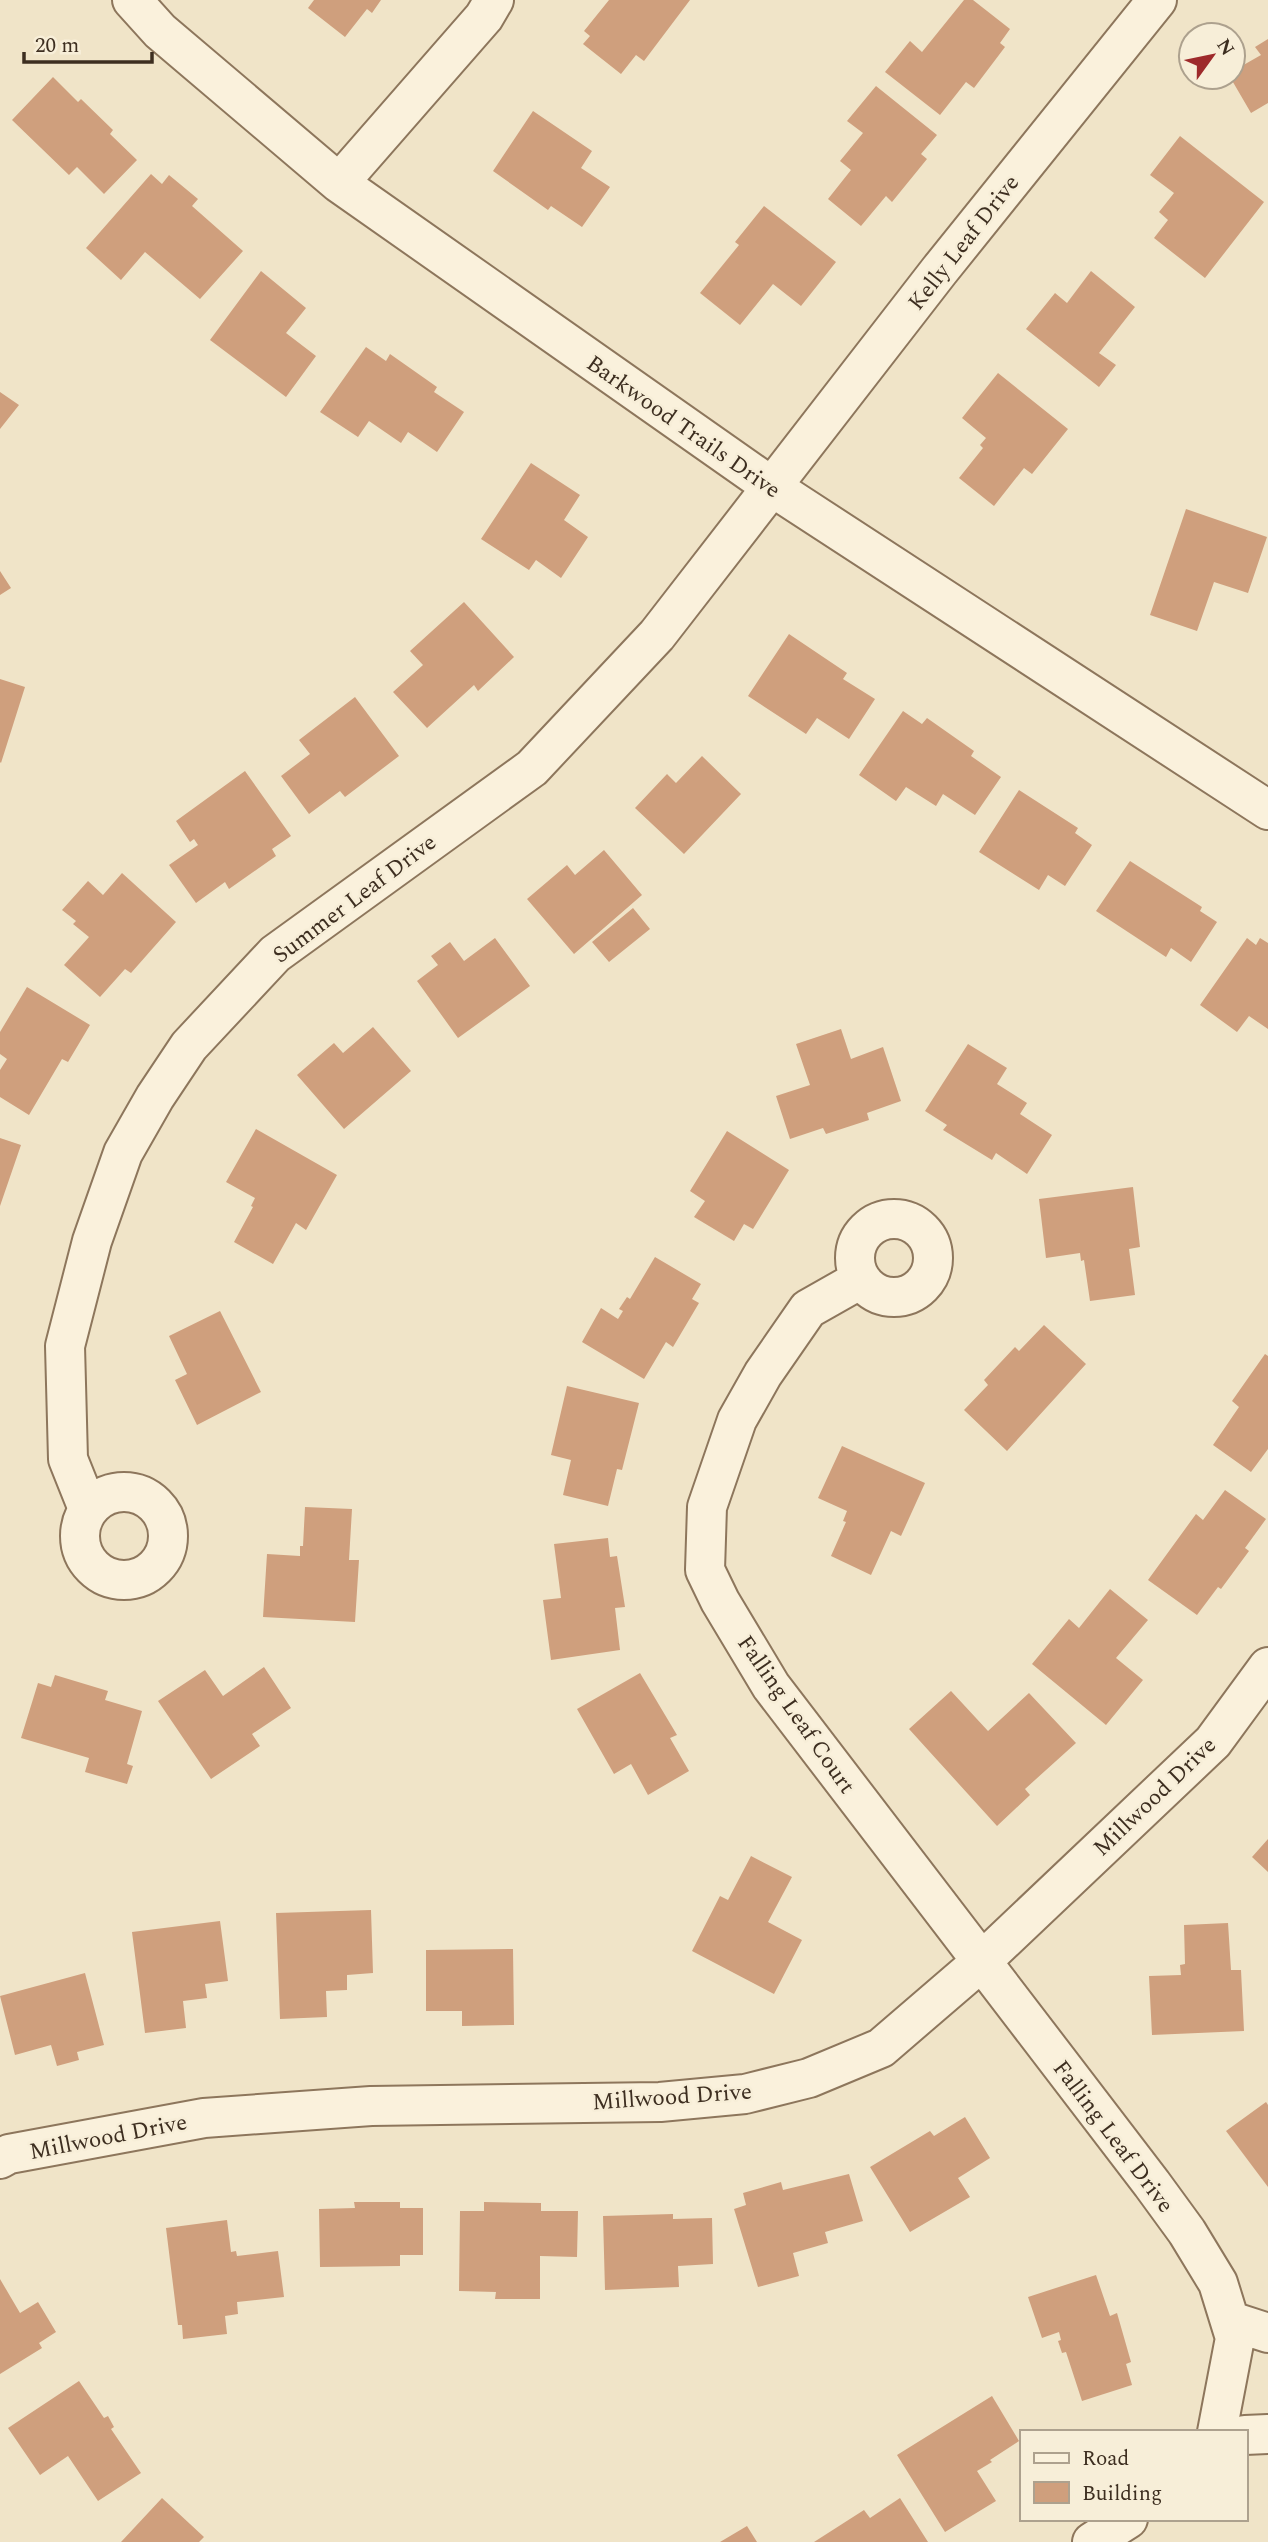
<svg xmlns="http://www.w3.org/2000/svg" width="1268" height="2542" viewBox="0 0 1268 2542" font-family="Spectral,serif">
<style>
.building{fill:#cf9f7d}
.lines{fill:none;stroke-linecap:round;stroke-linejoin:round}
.minor-casing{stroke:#8d765c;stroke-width:42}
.minor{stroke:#faf1dc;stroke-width:38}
.labels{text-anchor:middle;stroke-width:5;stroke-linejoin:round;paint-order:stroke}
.street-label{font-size:23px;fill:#3d2e20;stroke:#f7eed8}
</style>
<rect width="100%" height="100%" fill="#f0e4c8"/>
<path class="building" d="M314,0H381L372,13L367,9L345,37L308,8Z
M609,0H690L644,61L636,55L621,74L583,44L590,36L584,31Z
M964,0H973L1010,29L1000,43L1005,47L974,88L966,82L940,115L885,72L910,41L922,52Z
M1268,39V103L1251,113L1230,77H1233V71L1261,55L1255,47Z
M53,77L78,102L81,99L113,130L110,134L137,160L104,194L77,167L69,175L12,120Z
M876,86L937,135L921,154L927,159L892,202L886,196L861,226L828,199L851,170L840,161L863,133L847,121Z
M533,111L592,151L581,168L610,187L582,227L551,206L548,210L493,171Z
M1180,136L1264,202L1205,278L1154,238L1168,220L1159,212L1174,193L1150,175Z
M151,174L162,184L169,175L198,199L192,206L243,251L200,299L145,252L121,280L86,248Z
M764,206L836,262L801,306L773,284L740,325L700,293L739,245L735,242Z
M261,271L306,308L286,333L316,356L286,397L210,340Z
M1091,271L1135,307L1099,353L1116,365L1099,387L1026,329L1055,293L1067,303Z
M366,347L386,361L390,354L437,387L434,392L464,412L437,452L408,432L401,443L369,421L358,437L320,412Z
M998,373L1068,429L1032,474L1024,468L994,506L959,478L983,448L980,445L986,438L962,418Z
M0,392L19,405L0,429Z
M531,463L580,495L564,520L588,537L561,578L536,560L529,570L481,539Z
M1186,509L1267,537L1248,593L1214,582L1197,631L1150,615Z
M0,571L11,588L0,595Z
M464,602L514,657L478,691L474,685L427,728L393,692L423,665L410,651Z
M789,634L847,673L843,679L875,699L849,739L817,718L806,734L748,696Z
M0,679L25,687L1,763L0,762Z
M355,697L399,756L345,797L340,791L309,814L281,776L310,754L299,740Z
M903,711L922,724L927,718L974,751L971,756L1001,777L975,815L943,794L936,806L906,787L896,801L859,775Z
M702,756L741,794L684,854L635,808L667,774L676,783Z
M245,771L291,836L272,849L276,856L229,889L225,882L196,903L169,865L198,845L194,839L190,842L176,821Z
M1019,790L1078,828L1075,833L1092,845L1065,886L1048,875L1039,890L979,852Z
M604,850L642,895L574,954L527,899L567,865L575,875Z
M1130,861L1202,907L1200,911L1217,922L1191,962L1171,948L1166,957L1096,911Z
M122,873L176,922L131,973L125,969L100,997L64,965L89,937L73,924L76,921L62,910L88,881L103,895Z
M633,908L650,929L609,962L592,942Z
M495,938L530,986L458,1038L417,981L438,965L431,956L450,942L464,961Z
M1247,938L1256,945L1260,938L1268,943V1029L1249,1016L1237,1032L1200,1005Z
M27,987L90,1025L68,1062L62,1059L29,1115L0,1097V1070L7,1059L0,1054V1032Z
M373,1027L411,1071L344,1129L297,1075L334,1043L343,1053Z
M841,1029L851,1059L883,1047L901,1101L867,1113L869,1120L826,1134L823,1128L790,1139L776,1096L810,1085L796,1044Z
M968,1044L1007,1068L997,1084L1027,1103L1020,1114L1052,1135L1027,1174L996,1153L992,1160L943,1130L947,1125L925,1111Z
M256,1129L337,1175L306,1230L296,1223L273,1264L234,1242L253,1207L251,1206L255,1198L226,1182Z
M727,1131L789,1170L753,1229L744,1224L734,1241L694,1217L705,1201L690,1191Z
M0,1138L21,1145L0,1206Z
M1133,1187L1140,1247L1129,1249L1135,1295L1090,1301L1084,1260L1081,1261L1080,1253L1046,1258L1039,1199Z
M655,1257L701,1284L692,1299L699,1303L673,1347L666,1342L644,1379L582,1342L601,1308L618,1319L623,1311L619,1309L627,1297L630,1299Z
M220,1311L261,1392L197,1425L175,1380L187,1374L169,1336Z
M1044,1325L1086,1364L1007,1451L964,1410L988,1385L984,1380L1015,1347L1019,1351Z
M1265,1354L1268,1356V1449L1251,1472L1213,1445L1239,1407L1232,1401Z
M567,1386L639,1403L622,1470L617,1469L608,1506L563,1495L571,1460L551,1455Z
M842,1446L925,1483L901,1536L891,1531L871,1575L831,1556L846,1522L843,1521L847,1511L818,1498Z
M1225,1490L1266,1519L1245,1548L1249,1551L1221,1589L1218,1587L1197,1615L1148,1580L1196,1514L1203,1520Z
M305,1507L352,1509L349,1560H359L355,1622L263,1617L267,1554L300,1556V1546H303Z
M608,1538L610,1557L617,1556L625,1607L615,1608L620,1650L551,1660L543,1600L561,1598L554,1544Z
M1110,1589L1148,1620L1116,1658L1143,1680L1106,1725L1032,1664L1069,1619L1079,1628Z
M264,1667L291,1708L252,1734L260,1746L211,1779L158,1701L205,1670L223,1696Z
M640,1673L677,1735L670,1738L689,1771L648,1795L631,1764L614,1774L577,1709Z
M55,1675L108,1691L105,1700L142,1711L127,1764L133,1766L127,1784L85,1772L89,1758L21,1738L38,1683L51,1687Z
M951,1691L988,1731L1029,1693L1076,1743L1025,1789L1030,1795L997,1826L909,1729Z
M1268,1839V1872L1252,1857Z
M751,1856L792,1877L768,1922L802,1940L774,1994L692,1951L720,1896L728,1900Z
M371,1910L373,1973L347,1975V1990L326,1991L327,2017L280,2019L276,1913Z
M220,1921L228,1981L205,1984L207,1998L183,2001L186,2028L145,2033L132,1932Z
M1228,1923L1231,1970H1241L1244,2031L1152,2035L1149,1976L1181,1975L1180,1965L1185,1964L1184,1925Z
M513,1949L514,2025L462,2026V2011H426V1950Z
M85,1973L104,2045L77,2052L79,2060L57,2066L51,2045L15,2055L0,1996Z
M1266,2102L1268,2105V2187L1226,2131Z
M965,2117L990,2158L958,2178L970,2197L910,2232L870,2167L930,2131L934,2136Z
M849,2174L863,2221L825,2232L828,2243L793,2253L799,2276L758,2287L734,2209L746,2205L743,2193L781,2182L783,2190Z
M354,2202H400V2208H423V2255H400V2266L320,2267L319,2209L355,2208Z
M484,2202L541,2203V2211H578L577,2257L540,2256V2299H495L496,2292L459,2291L460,2211H484Z
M673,2214V2219L712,2218L713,2264L678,2266L679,2287L605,2290L603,2216Z
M227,2220L231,2252L236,2251L237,2256L278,2251L284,2297L237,2302L238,2314L225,2316L227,2334L183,2339L182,2325H178L166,2228Z
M1096,2275L1110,2316L1117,2313L1131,2362L1126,2364L1132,2385L1082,2401L1066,2352L1062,2353L1058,2341L1061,2340L1059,2332L1042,2338L1028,2297Z
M0,2279L20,2313L38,2302L56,2332L39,2343L42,2348L0,2374Z
M79,2381L104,2418L108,2416L114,2427L111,2429L141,2473L98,2501L68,2456L40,2475L8,2428Z
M992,2396L1019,2441L990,2460L992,2462L977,2471L996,2501L945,2532L897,2455Z
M162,2498L204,2537L199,2542H121Z
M900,2498L928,2542H814L864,2510L870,2518Z
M747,2526L757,2542H720Z"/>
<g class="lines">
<g class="minor-casing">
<path id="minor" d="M132,0L160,31L339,183L772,487L1268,810
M339,183L484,17L494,0
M855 1258a39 39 0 1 1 78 0a39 39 0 1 1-78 0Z
M861,1279L808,1309L763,1374L737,1420L707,1507L705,1570L720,1601L771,1686L1152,2184L1187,2232L1218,2283L1235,2338L1217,2432
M80 1536a44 44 0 1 1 88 0a44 44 0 1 1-88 0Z
M88,1509L68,1459L65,1346L92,1241L123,1153L155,1097L189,1046L275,954L532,768L657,635L939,271L1157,0
M0,2159L9,2154L204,2118L371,2106L660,2102L745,2094L809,2078L881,2048L981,1962L1213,1742L1268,1667
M1231,2321L1268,2333
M1245,2435L1268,2434
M1092,2542L1128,2519"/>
</g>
<use href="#minor" class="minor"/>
</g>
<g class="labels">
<g class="street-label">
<text transform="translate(963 242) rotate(-52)" y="8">Kelly Leaf Drive</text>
<text transform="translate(684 426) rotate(35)" y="8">Barkwood Trails Drive</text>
<text transform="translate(354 898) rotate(-37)" y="8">Summer Leaf Drive</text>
<text transform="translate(797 1714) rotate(55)" y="8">Falling Leaf Court</text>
<text transform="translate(1154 1796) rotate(-44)" y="8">Millwood Drive</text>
<text transform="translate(672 2096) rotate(-4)" y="8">Millwood Drive</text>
<text transform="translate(108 2136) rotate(-11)" y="8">Millwood Drive</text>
<text transform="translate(1114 2136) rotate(53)" y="8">Falling Leaf Drive</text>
</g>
</g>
<rect x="1020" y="2430" width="228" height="91" fill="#f7eed8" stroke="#ada18e" stroke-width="2"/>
<rect x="1034" y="2453" width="35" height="10" fill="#faf1dc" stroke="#ada18e" stroke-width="2"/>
<text x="1082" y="2465" font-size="21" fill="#3d2e20">Road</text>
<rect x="1034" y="2482" width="35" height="21" fill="#cf9f7d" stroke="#ada18e" stroke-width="2"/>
<text x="1082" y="2500" font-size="21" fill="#3d2e20">Building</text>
<g transform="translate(1212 56) rotate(57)"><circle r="33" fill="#f7eed8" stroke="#ada18e" stroke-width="2"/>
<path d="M0-5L12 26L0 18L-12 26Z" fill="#9e2a2b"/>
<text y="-10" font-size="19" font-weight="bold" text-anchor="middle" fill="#3d2e20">N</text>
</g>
<path d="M24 52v10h128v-10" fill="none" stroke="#3d2e20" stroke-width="3.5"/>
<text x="35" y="52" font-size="21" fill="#3d2e20" stroke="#f7eed8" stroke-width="5" paint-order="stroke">20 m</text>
</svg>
